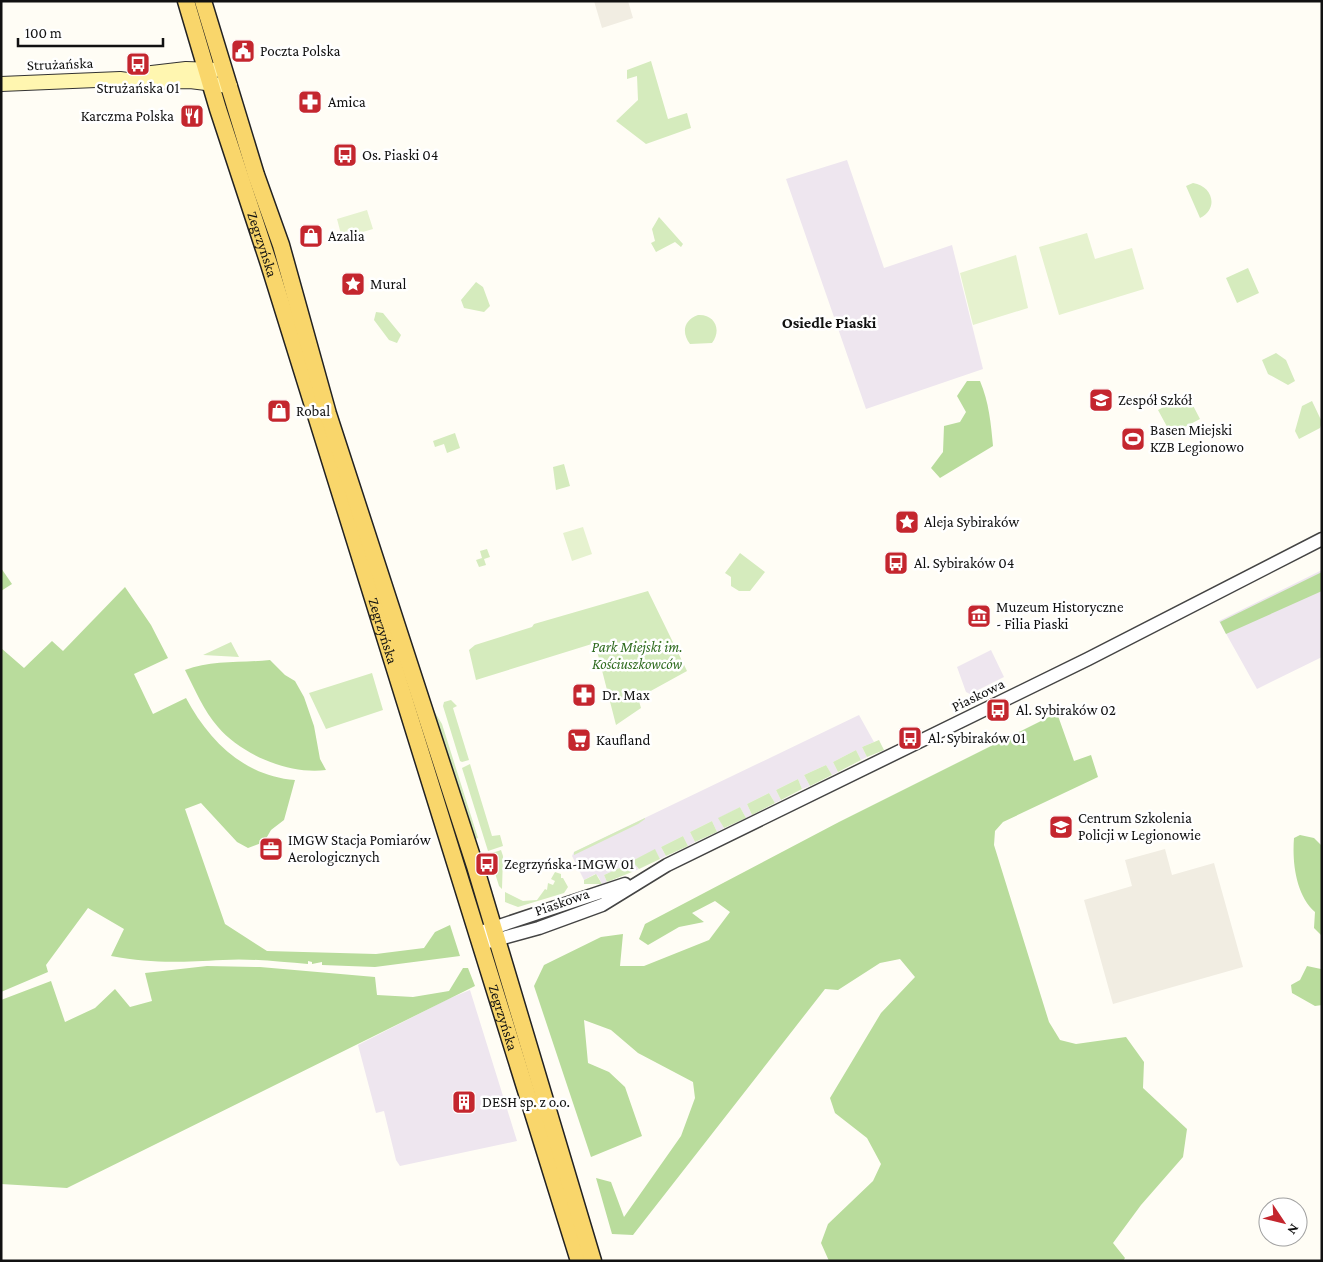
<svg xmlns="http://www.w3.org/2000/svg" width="1323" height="1262" viewBox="0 0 1323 1262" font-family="'Crimson Pro',serif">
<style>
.industrial{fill:#eee6ef}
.green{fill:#d5ebbd}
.forest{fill:#b9dc9c}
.pitch{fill:#e6f2cf}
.plaza{fill:#f1ede2}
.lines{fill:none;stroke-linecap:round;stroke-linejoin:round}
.tertiary-casing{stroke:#444;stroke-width:15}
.secondary-casing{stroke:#333;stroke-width:16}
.primary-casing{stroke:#222;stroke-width:19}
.tertiary{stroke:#fff;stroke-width:12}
.secondary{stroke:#fff6b0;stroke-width:14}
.primary{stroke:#f9d66b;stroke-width:16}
.labels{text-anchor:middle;stroke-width:5;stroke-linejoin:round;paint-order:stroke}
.poi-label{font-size:15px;fill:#111;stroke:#fff;text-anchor:start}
.street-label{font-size:15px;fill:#111;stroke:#fff}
.park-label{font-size:15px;font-style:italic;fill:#2f6b1f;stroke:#fff}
.neighbourhood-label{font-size:16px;font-weight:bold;fill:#111;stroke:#fff}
</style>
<rect width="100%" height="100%" fill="#fffdf5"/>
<path class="industrial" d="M847,160L884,268L952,245L983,369L866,409L786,179Z
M1322,570V657L1257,689L1219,621Z
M991,650L1004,677L970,694L966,692L957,667Z
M859,715L874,742L862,747L867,757L861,760L856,750L833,762L838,772L832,775L826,765L804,775L810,786L802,789L798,779L776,790L781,800L775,803L769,793L747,804L752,815L746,818L740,807L719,818L724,828L717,832L712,821L690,832L695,842L688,846L683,836L661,847L666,856L660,859L655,850L632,861L639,869L632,872L626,865L604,875L607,882L602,884L598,876L595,874L584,880L572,856L574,852Z
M470,990L517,1141L400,1166L396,1160L384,1111L376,1113L358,1045L448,999Z"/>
<path class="green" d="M651,61L668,119L687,113L691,128L646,144L616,121L638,100L637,76L627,79V70Z
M1193,183C1213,186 1219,209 1200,218L1186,186Z
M659,217L683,244L681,247L675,242L656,252L651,243L655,241L652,229Z
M1248,268L1259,293L1237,303L1226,278Z
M476,282L483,287L490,306L484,312L464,308L461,300Z
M376,312L383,313L401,335L397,343L389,340L374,320Z
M698,315C715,314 722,330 712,343L690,344C681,332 684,320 698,315Z
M1276,353L1286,360L1295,381L1288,385L1268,374L1262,360Z
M1187,394L1200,419L1171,434L1158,410Z
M1312,401L1322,422L1320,428L1299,439L1295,431L1302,406Z
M455,433L460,448L447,453L444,444L435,447L433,441Z
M564,464L570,486L556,490L553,467Z
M487,549L490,557L484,559L486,565L479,567L476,560L482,558L480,551Z
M740,553L765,572L750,591H739L731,586V577L725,573Z
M648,591L687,671L638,698L641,708L616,725L595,643L476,680L469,650L475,645L532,627L534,624Z
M231,642L239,657L203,655Z
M372,673L383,710L326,729L309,693Z
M451,700L457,706L453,708L469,760L462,762L460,761L443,706L444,702Z
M434,711L442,724L478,838L476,839L464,811L434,716Z
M879,740L884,750L867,757L862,747Z
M856,750L861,760L838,772L833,762Z
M470,764L492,836L500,835L503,846L488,851L462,768Z
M826,765L832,775L810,786L804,775Z
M798,779L802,789L781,800L776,790Z
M769,793L775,803L752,815L747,804Z
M740,807L746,818L724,828L718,818Z
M645,818V819L638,824L574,855V852Z
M712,821L717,832L695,842L690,832Z
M683,836L688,846L666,856L661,847Z
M655,849L660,859L639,869L632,861Z
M501,850L503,856L502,889L499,886L489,854Z
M626,865L632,872L607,882L604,875Z
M555,872L561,874V878H563L568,887L564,893L518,907L505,902V892L523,901L537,900L545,889L547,890L548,883L553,885L555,881L551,879Z
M596,874L602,884H584V880Z"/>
<path class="forest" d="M967,381H980C989,402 991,424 993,446L940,478L931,468L943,452L944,426L960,422L966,412L957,396Z
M1,568L12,584L1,591Z
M1322,572V591L1226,634L1220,622Z
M125,587L151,625L168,658L134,674L153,714L186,698C209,741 244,776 295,780L284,820L271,830L264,842L248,848L237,842L201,803L185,809L225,924L267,951L376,954L424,948L435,932L450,925L460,956L375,967L322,965V962L312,964V962L308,961V964C280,962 250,958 223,960C180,962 154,964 111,956L124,929L88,908L46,965L48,972L1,992V648L24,668L52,641L63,651Z
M270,660L285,675L295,681L304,697L314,726L320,759L326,770C290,775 242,755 218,727C204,711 195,690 185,670C211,660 241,663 270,660Z
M1057,713L1074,761L1091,755L1098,777L1003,822L995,831L994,845L1049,1022L1060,1040L1076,1044L1126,1037L1144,1062L1143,1088L1187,1129L1183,1157L1141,1205L1113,1243L1125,1258L1123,1261H829L821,1243L828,1224L873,1181L881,1164L867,1138L835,1113L830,1098L881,1013L915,977L900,959L880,963L838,990L825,989L633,1235L612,1234L596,1178L611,1182L624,1217L681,1136L695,1098L693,1082L638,1053L611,1030L584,1020L588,1063L609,1072L625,1087L642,1136L591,1157L534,986L544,965L601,937L623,934L620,966H644L709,940L730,912L715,901L692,913L704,922L679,927L648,945L639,939L645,924L839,822Z
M1300,835L1314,838L1322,846V936L1314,928L1315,912C1296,895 1292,863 1294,838Z
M207,966L260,967L375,977L377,995L413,997L449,991L463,968H468L475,986L67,1188L1,1184V1000L51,981L65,1022L95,1008L115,989L130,1007L152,1001L145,973Z
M1307,966L1321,969L1322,966V1005L1315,1006L1292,993L1291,985L1300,980Z"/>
<path class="pitch" d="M367,210L373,229L342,238L337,219Z
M1087,233L1095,259L1132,248L1144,289L1059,315L1039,247Z
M1016,255L1028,308L973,325L960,273Z
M583,527L592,554L572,561L563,533Z"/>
<path class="plaza" d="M594,1H628L633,18L602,28Z
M1165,849L1172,875L1214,863L1243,967L1113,1004L1084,900L1132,886L1125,860Z"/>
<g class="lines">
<g class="tertiary-casing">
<path id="tertiary" d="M478,933L625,884
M488,942L539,928L602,905L667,865L1088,659L1322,539"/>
</g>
<g class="secondary-casing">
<path id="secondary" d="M143,74L186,69L216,70
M1,84L120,79L142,82L190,81L230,86"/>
</g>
<g class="primary-casing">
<g id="primary">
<path id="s1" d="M186,1L218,109L269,264L579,1261"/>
<path d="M203,1L256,175L281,245L328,414L475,866L593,1261"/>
</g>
</g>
<use href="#tertiary" class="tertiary"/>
<use href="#secondary" class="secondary"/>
<use href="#primary" class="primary"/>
</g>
<defs>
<g id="civic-square" transform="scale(1.25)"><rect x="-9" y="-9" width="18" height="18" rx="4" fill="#c4262e" stroke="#fff"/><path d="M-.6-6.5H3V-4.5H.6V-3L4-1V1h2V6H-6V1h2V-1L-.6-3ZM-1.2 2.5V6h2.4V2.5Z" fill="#fff"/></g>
<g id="bus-square" transform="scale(1.25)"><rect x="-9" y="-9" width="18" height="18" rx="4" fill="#c4262e" stroke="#fff"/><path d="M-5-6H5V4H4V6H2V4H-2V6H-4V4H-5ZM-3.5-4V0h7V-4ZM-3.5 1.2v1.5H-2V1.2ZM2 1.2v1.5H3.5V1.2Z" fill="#fff"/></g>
<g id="pharmacy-square" transform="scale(1.25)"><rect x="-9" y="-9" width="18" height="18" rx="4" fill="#c4262e" stroke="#fff"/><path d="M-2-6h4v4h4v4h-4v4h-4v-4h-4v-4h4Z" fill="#fff"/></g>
<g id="restaurant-square" transform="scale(1.25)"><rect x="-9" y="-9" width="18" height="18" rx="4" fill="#c4262e" stroke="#fff"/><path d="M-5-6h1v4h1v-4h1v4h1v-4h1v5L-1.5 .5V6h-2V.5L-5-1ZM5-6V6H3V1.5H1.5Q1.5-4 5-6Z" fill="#fff"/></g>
<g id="shop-square" transform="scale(1.25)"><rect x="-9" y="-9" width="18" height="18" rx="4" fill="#c4262e" stroke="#fff"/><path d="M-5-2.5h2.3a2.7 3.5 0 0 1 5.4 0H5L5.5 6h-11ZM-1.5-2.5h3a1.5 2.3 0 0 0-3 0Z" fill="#fff"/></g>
<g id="sight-square" transform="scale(1.25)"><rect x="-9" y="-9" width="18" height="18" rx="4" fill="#c4262e" stroke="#fff"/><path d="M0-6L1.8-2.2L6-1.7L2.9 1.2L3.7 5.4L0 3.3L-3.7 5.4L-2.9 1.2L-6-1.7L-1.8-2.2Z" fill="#fff"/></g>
<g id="school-square" transform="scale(1.25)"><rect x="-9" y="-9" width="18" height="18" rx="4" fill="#c4262e" stroke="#fff"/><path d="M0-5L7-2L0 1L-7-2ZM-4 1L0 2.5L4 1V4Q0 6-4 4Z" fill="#fff"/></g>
<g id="stadium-square" transform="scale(1.25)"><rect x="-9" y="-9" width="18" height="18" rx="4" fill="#c4262e" stroke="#fff"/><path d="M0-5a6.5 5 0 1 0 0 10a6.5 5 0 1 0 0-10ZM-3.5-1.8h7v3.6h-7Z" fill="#fff"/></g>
<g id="museum-square" transform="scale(1.25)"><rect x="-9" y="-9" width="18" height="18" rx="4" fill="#c4262e" stroke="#fff"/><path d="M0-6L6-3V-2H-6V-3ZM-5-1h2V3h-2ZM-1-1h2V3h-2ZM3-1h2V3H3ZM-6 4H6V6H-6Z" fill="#fff"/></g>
<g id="supermarket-square" transform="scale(1.25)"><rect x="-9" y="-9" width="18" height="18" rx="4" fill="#c4262e" stroke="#fff"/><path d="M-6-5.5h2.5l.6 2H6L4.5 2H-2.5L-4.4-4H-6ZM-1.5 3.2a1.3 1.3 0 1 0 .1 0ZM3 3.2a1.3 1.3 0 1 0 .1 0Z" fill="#fff"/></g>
<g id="university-square" transform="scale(1.25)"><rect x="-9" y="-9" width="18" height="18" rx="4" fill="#c4262e" stroke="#fff"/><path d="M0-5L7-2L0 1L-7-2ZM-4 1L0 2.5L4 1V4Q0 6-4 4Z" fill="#fff"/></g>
<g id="office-square" transform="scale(1.25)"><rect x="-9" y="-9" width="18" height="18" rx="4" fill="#c4262e" stroke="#fff"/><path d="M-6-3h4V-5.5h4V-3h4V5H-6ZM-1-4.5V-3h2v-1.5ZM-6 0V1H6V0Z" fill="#fff"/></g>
<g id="building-square" transform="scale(1.25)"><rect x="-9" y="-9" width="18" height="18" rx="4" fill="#c4262e" stroke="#fff"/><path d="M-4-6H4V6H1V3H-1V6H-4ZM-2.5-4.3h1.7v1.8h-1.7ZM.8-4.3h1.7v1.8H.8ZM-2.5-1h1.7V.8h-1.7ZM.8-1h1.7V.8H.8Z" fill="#fff"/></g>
</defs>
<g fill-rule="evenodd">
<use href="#civic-square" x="243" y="51"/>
<use href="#bus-square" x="138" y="64"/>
<use href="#pharmacy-square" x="310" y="102"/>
<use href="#restaurant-square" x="192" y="116"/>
<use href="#bus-square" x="345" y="155"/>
<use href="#shop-square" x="311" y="236"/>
<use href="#sight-square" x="353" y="284"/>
<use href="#school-square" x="1101" y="400"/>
<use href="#shop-square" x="279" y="411"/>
<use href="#stadium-square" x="1133" y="439"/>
<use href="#sight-square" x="907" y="522"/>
<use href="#bus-square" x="896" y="563"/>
<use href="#museum-square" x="979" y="616"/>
<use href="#pharmacy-square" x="584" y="695"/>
<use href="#bus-square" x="998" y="710"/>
<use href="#bus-square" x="910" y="738"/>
<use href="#supermarket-square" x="579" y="740"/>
<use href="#university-square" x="1061" y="827"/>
<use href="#office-square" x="271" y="849"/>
<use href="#bus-square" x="487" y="864"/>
<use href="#building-square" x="464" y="1102"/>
</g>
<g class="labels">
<g class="poi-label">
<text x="260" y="56">Poczta Polska</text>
<text x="138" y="93" text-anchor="middle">Strużańska 01</text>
<text x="328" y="107">Amica</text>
<text x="174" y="121" text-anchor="end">Karczma Polska</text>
<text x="362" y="160">Os. Piaski 04</text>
<text x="328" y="241">Azalia</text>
<text x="370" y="289">Mural</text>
<text x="1118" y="405">Zespół Szkół</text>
<text x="296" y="416">Robal</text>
<text x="1150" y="435">Basen Miejski<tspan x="1150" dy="17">KZB Legionowo</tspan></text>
<text x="924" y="527">Aleja Sybiraków</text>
<text x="914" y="568">Al. Sybiraków 04</text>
<text x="996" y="612">Muzeum Historyczne<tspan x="996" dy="17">- Filia Piaski</tspan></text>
<text x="602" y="700">Dr. Max</text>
<text x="1016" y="715">Al. Sybiraków 02</text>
<text x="928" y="743">Al. Sybiraków 01</text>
<text x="596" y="745">Kaufland</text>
<text x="1078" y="823">Centrum Szkolenia<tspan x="1078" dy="17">Policji w Legionowie</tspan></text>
<text x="288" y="845">IMGW Stacja Pomiarów<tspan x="288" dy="17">Aerologicznych</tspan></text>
<text x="504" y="869">Zegrzyńska-IMGW 01</text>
<text x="482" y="1107">DESH sp. z o.o.</text>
</g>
<g class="street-label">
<text transform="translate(60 64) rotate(-2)" y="5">Strużańska</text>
<text dy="5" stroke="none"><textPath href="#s1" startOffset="255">Zegrzyńska</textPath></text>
<text dy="5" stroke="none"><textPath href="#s1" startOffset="660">Zegrzyńska</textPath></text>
<text transform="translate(978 695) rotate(-26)" y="5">Piaskowa</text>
<text transform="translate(562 902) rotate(-19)" y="5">Piaskowa</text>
<text dy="5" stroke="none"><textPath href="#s1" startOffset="1065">Zegrzyńska</textPath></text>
</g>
<g class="park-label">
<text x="637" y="652">Park Miejski im.<tspan x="637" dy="17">Kościuszkowców</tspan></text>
</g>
<g class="neighbourhood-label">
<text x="829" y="328">Osiedle Piaski</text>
</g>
</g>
<rect width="1323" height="1262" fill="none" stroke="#111111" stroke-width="5"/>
<g transform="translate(1283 1222) rotate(125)"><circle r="24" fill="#ffffff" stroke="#a0a0a0"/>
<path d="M0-4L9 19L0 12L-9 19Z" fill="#c4262e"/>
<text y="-8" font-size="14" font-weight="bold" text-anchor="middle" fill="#111111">N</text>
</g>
<path d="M18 38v8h145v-8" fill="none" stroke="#111111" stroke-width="2.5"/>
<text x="25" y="38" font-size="15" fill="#111111" stroke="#ffffff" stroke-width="4" paint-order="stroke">100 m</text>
</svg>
